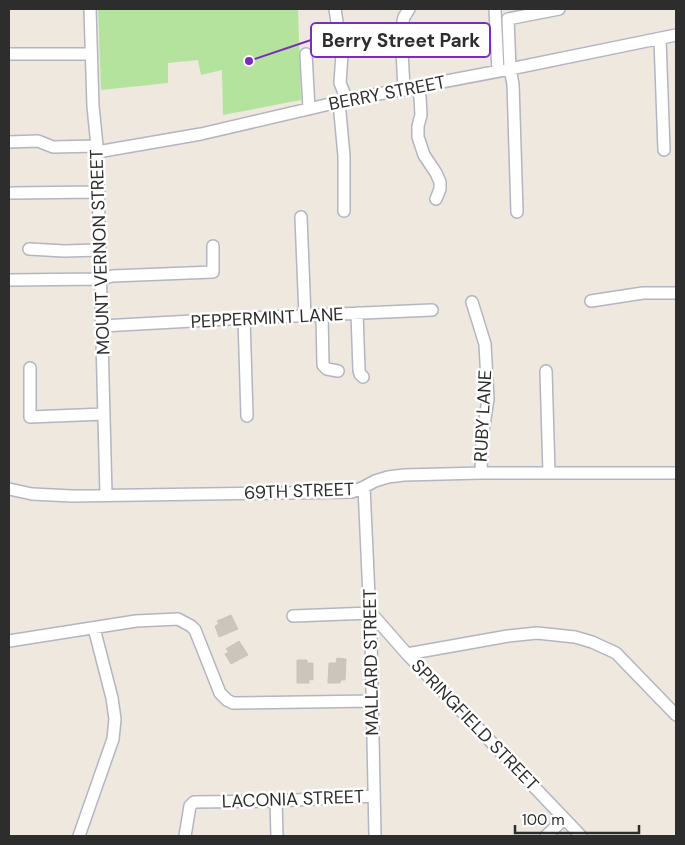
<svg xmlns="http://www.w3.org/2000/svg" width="685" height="845" viewBox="0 0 685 845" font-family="'DM Sans',sans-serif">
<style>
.green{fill:#b3e39d}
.building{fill:#cac6be;stroke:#cac4b9}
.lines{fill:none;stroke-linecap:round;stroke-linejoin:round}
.minor-casing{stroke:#b3b5c0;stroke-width:14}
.minor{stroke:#fff;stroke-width:11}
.labels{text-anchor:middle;stroke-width:5;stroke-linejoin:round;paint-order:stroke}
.street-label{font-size:18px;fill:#2d2d2d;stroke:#fff}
.leader{fill:none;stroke:#7b2cbf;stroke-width:2}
.callout-dot{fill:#7b2cbf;stroke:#fff;stroke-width:2}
.callout{fill:#fff;stroke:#7b2cbf;stroke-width:2}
.callout-label{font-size:19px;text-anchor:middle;font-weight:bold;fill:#2d2d2d}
</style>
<rect width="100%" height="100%" fill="#eee8df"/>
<path class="green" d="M98,9H298L301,100L223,115L222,70L201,75L198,60L168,63V83L101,90Z"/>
<path class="building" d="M231,615L238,629L219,637L215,626L219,624L217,621Z
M239,641L248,655L231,664L225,654L229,652L226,649Z
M337,658L346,659L345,680H341L340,683H328L329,663H336Z
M297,660H307V663H313V680L309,679V683H297Z"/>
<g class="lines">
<g class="minor-casing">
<path id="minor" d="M90,9L93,106L97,146L106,495
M335,9L342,54L340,83L347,100
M495,9L498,71
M660,39L664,150
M9,54H91
M306,54L309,109
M417,87L420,97L421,115L418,126V137L424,155L436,173L440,182V189L436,199
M404,90L401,30L404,17L409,9
M339,102L344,156V211
M9,142L38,141L53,147L97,146
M97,152L201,134L347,100L510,69L676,35
M12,193L99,192
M517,212L513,84L510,69L508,19L559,9
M301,217L305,316
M29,249L64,251L100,250
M9,280L101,279L112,276L213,272V246
M591,301L643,293H676
M472,302L485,344L488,399L482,438L481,473
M357,313L359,370L360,374L363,377
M322,315L323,365L327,369L338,371
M244,318L247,416
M102,326L247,318L432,310
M30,368V417L104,414
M546,371L549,473
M364,487L371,640L375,836
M9,489L32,494L72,496L352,492L364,487L375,481L388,477L404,475L481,473H676
M293,616L371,613L407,654L581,836
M9,641L136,621L178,619L191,626L195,630L220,693L227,700L233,703L373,701
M407,654L508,636L537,633L575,637L592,642L616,653L676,715
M276,801L277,836
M79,836L113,739L115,719L112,698L94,628
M185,836L190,806L194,802L276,801L374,796
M546,836L564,819"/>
</g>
<use href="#minor" class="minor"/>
</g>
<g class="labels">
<g class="street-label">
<text transform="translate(387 93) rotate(-11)" y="6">BERRY STREET</text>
<text transform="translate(100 252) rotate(-92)" y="6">MOUNT VERNON STREET</text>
<text transform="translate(267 318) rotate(-3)" y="6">PEPPERMINT LANE</text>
<text transform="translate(483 416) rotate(-87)" y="6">RUBY LANE</text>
<text transform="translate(299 491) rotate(-2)" y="6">69TH STREET</text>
<text transform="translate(371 662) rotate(-91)" y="6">MALLARD STREET</text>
<text transform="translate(475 725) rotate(46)" y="6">SPRINGFIELD STREET</text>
<text transform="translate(293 799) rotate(-2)" y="6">LACONIA STREET</text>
</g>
</g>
<path class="leader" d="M249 61L311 40"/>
<circle class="callout-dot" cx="249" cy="61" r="5"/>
<rect class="callout" x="311" y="23" width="179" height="34" rx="5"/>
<g class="callout-label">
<text x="401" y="47">Berry Street Park</text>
</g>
<rect width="685" height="845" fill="none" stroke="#2d2d2d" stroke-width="20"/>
<path d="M515 825v8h124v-8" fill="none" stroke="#2d2d2d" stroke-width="2.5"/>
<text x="522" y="825" font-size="15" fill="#2d2d2d" stroke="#ffffff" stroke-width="4" paint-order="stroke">100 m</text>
</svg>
